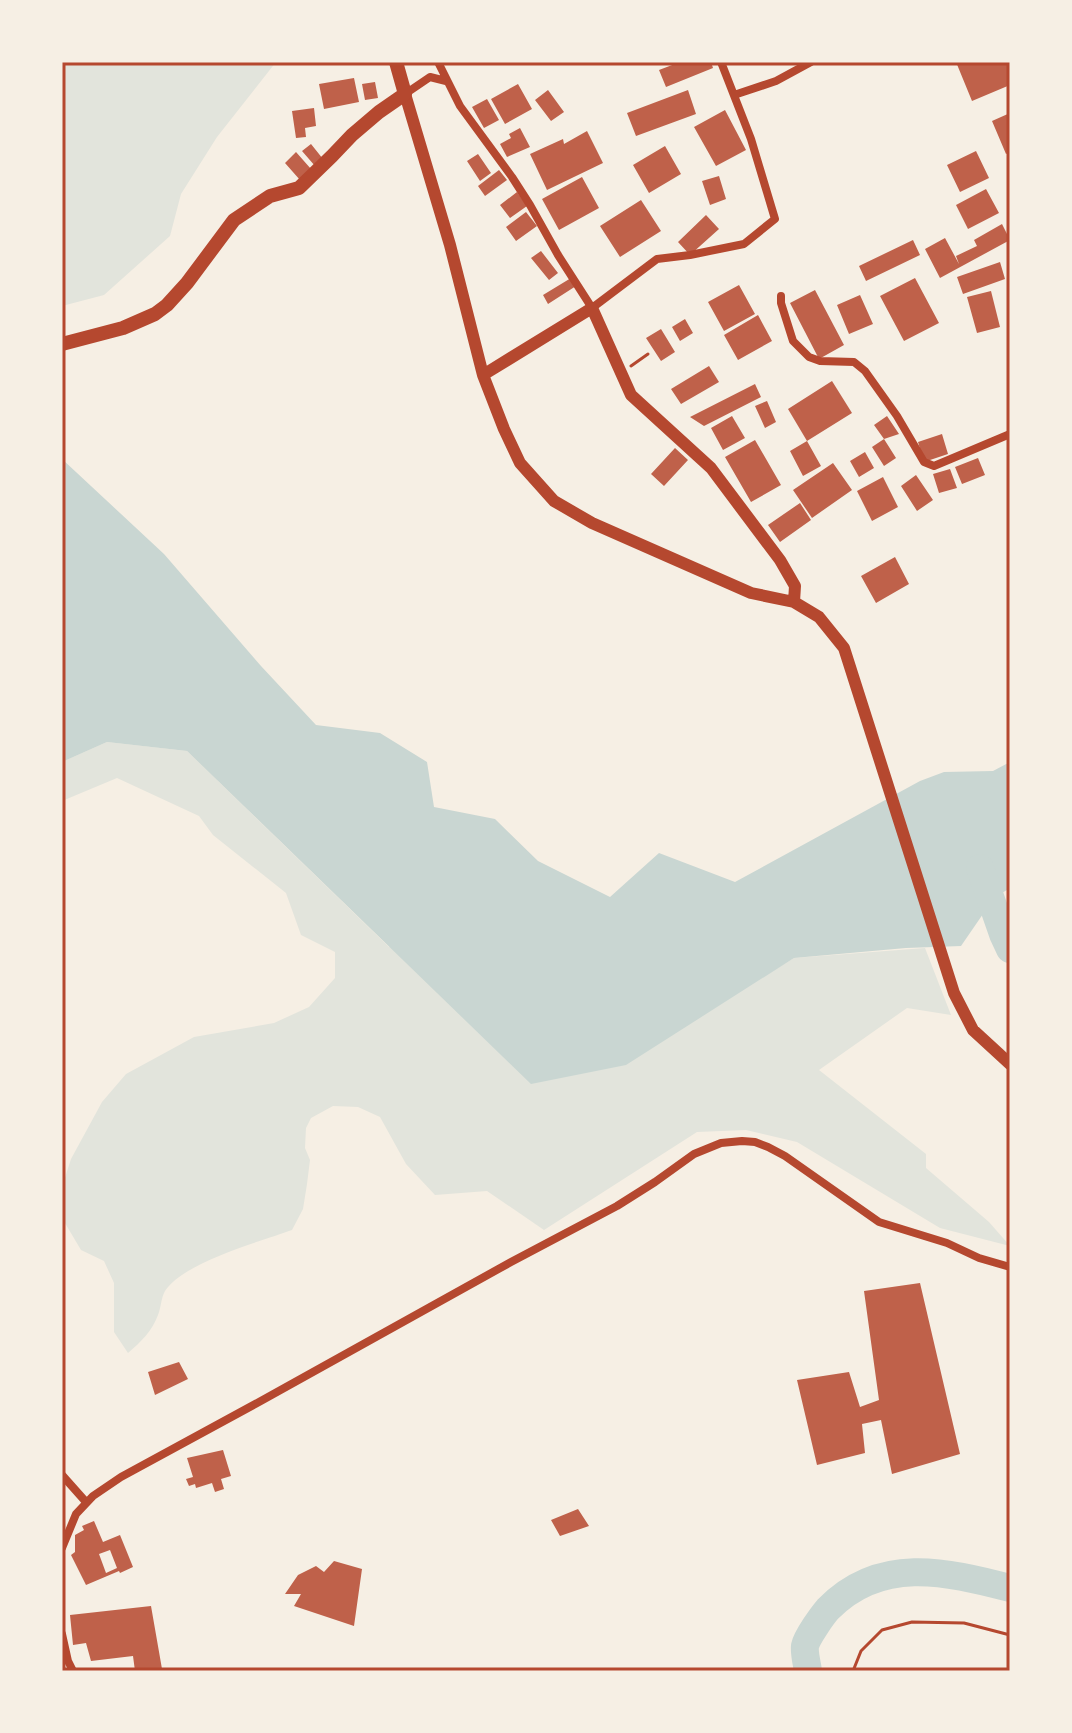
<svg xmlns="http://www.w3.org/2000/svg" width="1072" height="1733" viewBox="0 0 1072 1733" font-family="Helvetica,sans-serif">
<style>
.green{fill:#e2e4dc}
.water{fill:#c9d6d2}
.lines{fill:none;stroke-linecap:round;stroke-linejoin:round}
.river{stroke:#c9d6d2;stroke-width:28}
.building{fill:#bf614a;fill-rule:evenodd}
.path{stroke:#b5482f;stroke-width:3}
.minor{stroke:#b5482f;stroke-width:8}
.secondary{stroke:#b5482f;stroke-width:12}
.primary{stroke:#b5482f;stroke-width:14}
.neatline{fill:none;stroke:#b5482f;stroke-width:3}
</style>
<rect width="100%" height="100%" fill="#f6efe4"/>
<path class="green" d="M62,62H276L217,137L181,194L170,236L104,295L62,306Z
M107,742L187,751L389,947L766,975L794,958L925,948L951,1015L907,1008L819,1070L926,1154V1168L989,1222L1010,1246L940,1228L797,1142L746,1130L697,1132L544,1230L487,1191L435,1195L406,1164L380,1117L358,1107L333,1106L311,1118L306,1128L305,1148L310,1160L307,1184L303,1209L292,1230C259,1242 184,1262 165,1291C161,1298 161,1308 158,1315C152,1331 141,1342 128,1353L114,1332V1283L104,1261L81,1250L62,1218V1187L71,1159L102,1102L126,1074L194,1037L274,1023L309,1007L335,978V952L301,935L286,893L213,835L199,816L117,778L62,801V762Z"/>
<path class="water" d="M62,459L164,554L261,666L316,725L380,733L427,762L434,807L495,819L538,861L610,897L659,853L735,882L920,781L944,772L993,771L1010,762V888L994,898L961,946L906,948L794,958L626,1065L531,1084L187,751L107,742L62,762Z"/>
<g class="lines">
<path class="river" d="M980,868L1003,934L1010,949
M808,1671C807,1664 804,1653 805,1646C807,1637 822,1616 828,1609C880,1556 945,1571 1010,1588"/>
</g>
<path class="building" d="M680,62H711L713,68L666,87L659,70Z
M956,62H1006L1010,72V85L972,101Z
M354,78L359,102L324,109L319,84Z
M375,82L378,98L365,100L362,84Z
M518,84L532,109L505,124L491,99Z
M548,90L564,112L551,121L535,100Z
M688,90L696,114L636,136L627,113Z
M487,99L499,120L484,128L472,107Z
M314,108L316,126L305,128L306,137L296,138L292,111Z
M725,110L746,150L716,166L694,127Z
M1010,113V152L1006,154L992,121Z
M520,128L530,147L507,157L500,144L511,138L509,134Z
M587,131L603,163L547,190L530,154L563,139L564,144Z
M311,144L323,159L315,166L302,151Z
M665,146L681,174L649,193L633,165Z
M976,151L989,178L960,192L947,165Z
M296,152L311,169L300,180L285,163Z
M478,154L491,173L480,181L467,161Z
M499,170L507,180L485,196L478,186Z
M719,176L726,199L710,205L702,181Z
M582,177L599,208L559,230L542,199Z
M986,189L999,213L968,229L956,205Z
M517,192L527,206L510,218L500,205Z
M641,200L661,231L620,257L600,226Z
M526,212L537,226L516,241L506,227Z
M706,215L719,229L690,255L678,242Z
M1002,224L1010,240L940,278L925,249L945,238L959,264L956,256L977,246L974,240Z
M913,240L920,255L866,281L859,266Z
M541,251L558,273L549,280L531,258Z
M1000,262L1005,279L963,294L957,277Z
M571,278L576,286L548,304L543,295Z
M915,278L939,323L904,341L880,296Z
M739,285L755,314L724,331L708,302Z
M815,290L844,345L819,359L790,303Z
M991,291L1000,327L977,333L967,297Z
M860,295L873,324L849,334L837,305Z
M758,315L772,341L738,360L724,335Z
M685,319L693,333L680,341L672,327Z
M661,329L675,352L661,361L646,338Z
M709,366L719,382L681,404L671,389Z
M832,381L852,413L807,441L788,409Z
M755,384L761,397L704,426L690,417Z
M767,401L776,422L765,428L755,406Z
M732,416L745,438L723,450L711,428Z
M887,416L899,434L884,439L896,458L884,466L872,447L884,439L874,425Z
M942,434L948,454L924,462L918,442Z
M755,440L781,485L751,502L725,457Z
M807,441L821,466L803,476L790,451Z
M675,448L688,460L664,486L651,474Z
M865,452L874,468L859,477L850,461Z
M978,458L985,475L962,484L955,467Z
M833,463L852,490L812,518L793,490Z
M950,469L957,488L939,493L933,474Z
M916,475L933,500L917,511L901,486Z
M883,477L898,507L872,521L857,491Z
M800,503L811,520L780,542L768,525Z
M895,557L909,584L876,603L861,576Z
M920,1283L960,1454L892,1474L881,1420L862,1424L865,1453L817,1465L797,1380L849,1372L860,1407L879,1400L864,1291Z
M179,1362L188,1379L155,1395L148,1372Z
M223,1450L231,1476L221,1479L224,1489L215,1492L212,1483L196,1488L195,1484L189,1486L186,1479L193,1477L187,1458Z
M578,1509L589,1526L560,1536L551,1520Z
M94,1521L103,1542L120,1535L133,1567L120,1573L119,1571L86,1585L71,1555L75,1552V1535L84,1530L82,1526ZM110,1550L117,1568L106,1573L99,1554Z
M334,1561L362,1569L354,1626L294,1606L301,1594H285L298,1575L316,1566L324,1572Z
M151,1606L162,1669L135,1671L133,1656L91,1661L86,1643L73,1645L70,1615Z"/>
<g class="lines">
<path class="path" d="M631,366L648,354
M853,1671L861,1651L882,1630L912,1622L964,1623L1010,1635"/>
<path class="minor" d="M438,62L460,106L512,177L530,205L558,255L592,308L657,259L690,255L744,244L775,219L751,139L721,62
M405,94L430,77L446,81
M734,95L776,81L811,62
M781,296V303L793,341L809,357L820,361L854,362L865,371L897,416L924,462L934,466L1010,434
M62,1475L86,1502
M62,1548L76,1514L93,1496L121,1477L259,1402L511,1262L617,1206L655,1182L694,1154L721,1143L742,1141L755,1142L768,1147L785,1156L879,1222L947,1243L979,1258L1010,1267
M62,1634L68,1661L73,1671"/>
<path class="secondary" d="M405,94L450,245L483,375L504,429L520,463L554,501L592,523L751,593L794,602L819,617L844,648L954,993L973,1030L1010,1064
M483,375L592,308L631,395L711,468L780,560L795,586L794,602"/>
<path class="primary" d="M62,344L123,328L155,314L167,305L187,283L234,220L270,196L299,188L332,156L352,135L379,112L405,94L396,62"/>
</g>
<rect width="1072" height="1733" fill="none" stroke="#f6efe4" stroke-width="128"/>
<rect x="64" y="64" width="944" height="1605" class="neatline"/>
</svg>
